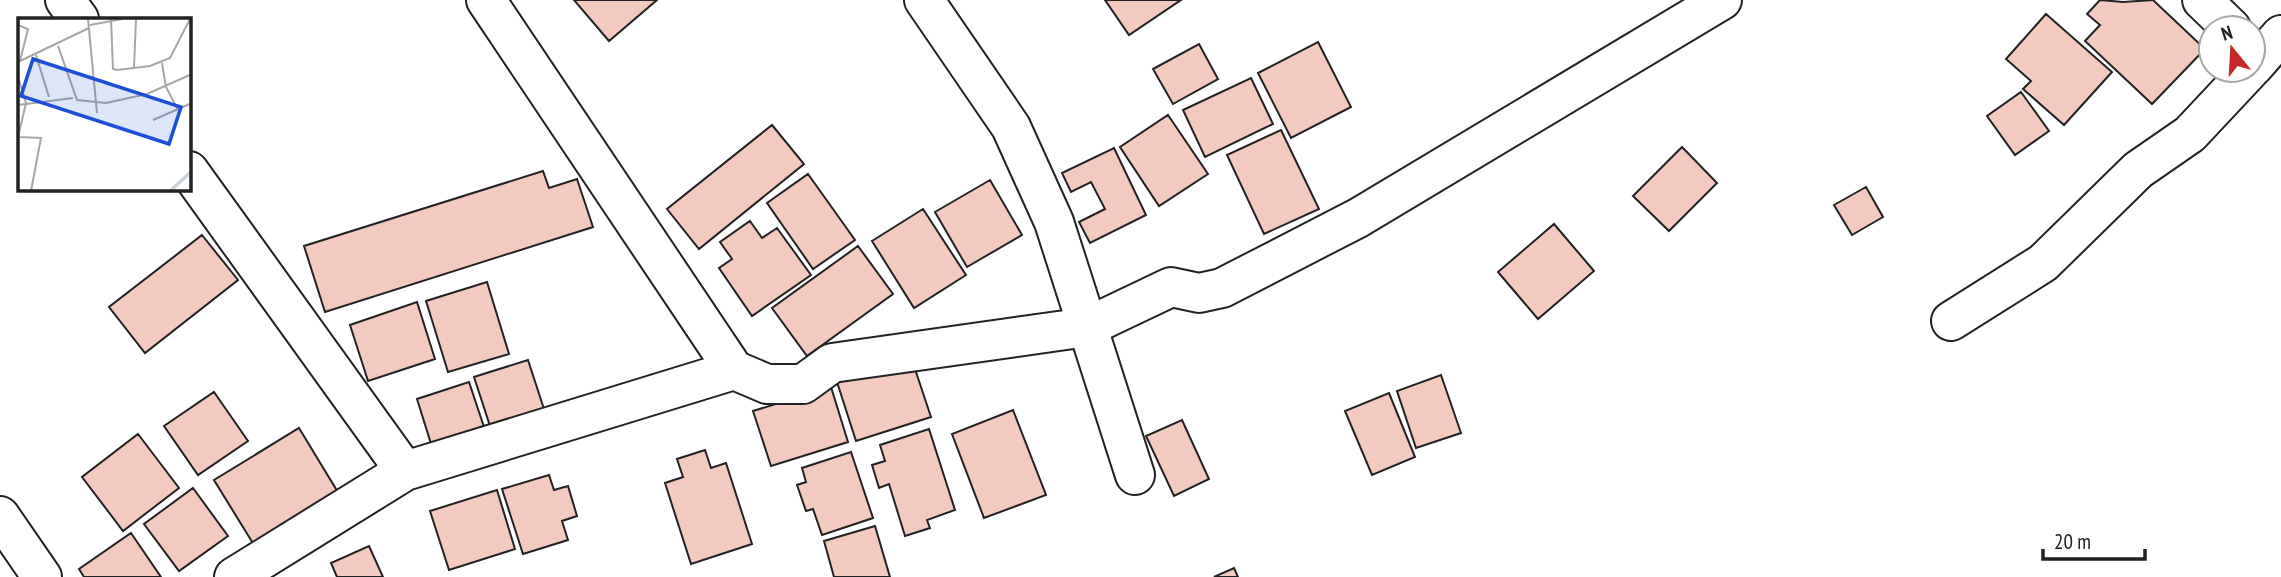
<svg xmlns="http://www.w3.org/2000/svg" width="2281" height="577" viewBox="0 0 2281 577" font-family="'PT Sans Narrow',sans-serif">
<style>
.building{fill:#f3c9c0;stroke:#222;stroke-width:2}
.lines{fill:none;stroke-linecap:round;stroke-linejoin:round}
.minor-casing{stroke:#222;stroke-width:42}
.minor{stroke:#fff;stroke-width:38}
.inset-river{fill:none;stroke:#c7d3dd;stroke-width:3.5}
.inset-road{fill:none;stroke:#a7a7a7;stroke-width:2}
.view{fill:#1d4ed8;fill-opacity:0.15;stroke:#1d4ed8;stroke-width:3.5}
.inset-edge{fill:none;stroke:#222;stroke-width:3.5}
</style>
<rect width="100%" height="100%" fill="#fff"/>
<path class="building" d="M574,0H657L609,41Z
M1105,0H1181L1129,35Z
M2100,0L2123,2L2153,0L2205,49L2152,104L2085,41L2100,25L2087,14Z
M2046,14L2112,72L2064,125L2023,89L2031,81L2006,59Z
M1318,42L1351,107L1291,138L1258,73Z
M1199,44L1218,79L1173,104L1153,69Z
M1251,78L1273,124L1205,157L1183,110Z
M2021,92L2049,131L2015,155L1987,116Z
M1168,115L1208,174L1159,206L1120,147Z
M772,125L804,164L699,249L667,209Z
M1281,130L1319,209L1264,234L1227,155Z
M1682,147L1717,183L1669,231L1633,196Z
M1114,148L1146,215L1090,243L1079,222L1105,209L1091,182L1071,192L1062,173Z
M543,171L549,188L577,179L593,227L325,312L304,246Z
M808,174L855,240L813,269L767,203Z
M990,180L1022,235L967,267L935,212Z
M1866,187L1883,217L1852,235L1834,205Z
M923,209L966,275L914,308L872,241Z
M750,221L762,238L777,228L811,275L752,316L719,268L732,259L720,242Z
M1554,224L1594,271L1538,319L1498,272Z
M202,235L238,280L145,353L109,307Z
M858,246L893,294L807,356L772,308Z
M487,282L509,354L448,372L426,301Z
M417,302L435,359L368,381L350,325Z
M528,360L544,409L490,426L474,377Z
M913,363L931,417L856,441L837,382Z
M1441,375L1461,433L1416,448L1397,391Z
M469,382L485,430L432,447L417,399Z
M831,387L848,442L771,466L753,411Z
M214,392L248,441L198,475L164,426Z
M1389,393L1415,457L1372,475L1345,411Z
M1013,410L1046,495L984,518L952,434Z
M1182,420L1209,479L1174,496L1146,436Z
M299,428L339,494L254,545L214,480Z
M929,429L955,510L927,520L930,528L905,536L889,484L879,488L872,465L885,461L880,445Z
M138,434L179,488L123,531L82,477Z
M705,450L711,468L726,463L752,544L691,564L665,483L683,477L677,459Z
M851,452L873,518L822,535L813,509L806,511L797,485L806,482L802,468Z
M549,475L554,490L568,486L577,516L562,521L568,540L523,554L502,489Z
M193,488L228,536L179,571L144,524Z
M497,490L515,549L449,570L430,511Z
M875,526L890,577H834L824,541Z
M131,533L161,577H84L79,569Z
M369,546L383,577H337L331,563Z
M1234,568L1238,577H1214Z"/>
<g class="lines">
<g class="minor-casing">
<path id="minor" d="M65,0L79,19
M486,0L734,370L767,384H803L832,363L1087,327L1171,287L1199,293L1222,288L1358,218L1722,0
M924,0L1011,127L1054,222L1135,475
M2202,0L2231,28
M2253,67L2281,35
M189,171L405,471
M1951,321L2043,263L2138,170L2190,134L2250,70
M0,516L42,577
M234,577L405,471L734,370"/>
</g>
<use href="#minor" class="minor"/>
</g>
<g transform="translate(18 18)">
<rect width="173" height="173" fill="#fff"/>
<path class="inset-river" d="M152,173L174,153"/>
<path class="inset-road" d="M70,1L79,95M93,1L95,51L99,52L132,48L152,40L172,1M0,7L10,11L2,43M72,7L104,1M40,28L59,82L88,85L129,76L174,56M18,37L31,79M0,44L71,10M144,45L148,69L160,92M116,49L118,1M0,59L8,85L0,119M0,87L55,80M135,102L174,85M0,119L23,120L13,173"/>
<path class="view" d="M15,41L163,89L151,126L3,78Z"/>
<rect width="173" height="173" class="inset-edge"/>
</g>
<g transform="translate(2232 49) rotate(342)"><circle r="33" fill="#ffffff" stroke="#a7a7a7" stroke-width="2"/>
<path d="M0-5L12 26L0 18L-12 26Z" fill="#c62828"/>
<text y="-10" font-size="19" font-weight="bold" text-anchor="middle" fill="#222222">N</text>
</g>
<path d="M2043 549v10h102v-10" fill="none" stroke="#222222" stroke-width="3.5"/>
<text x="2054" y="549" font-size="21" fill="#222222" stroke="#ffffff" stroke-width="5" paint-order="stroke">20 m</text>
</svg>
